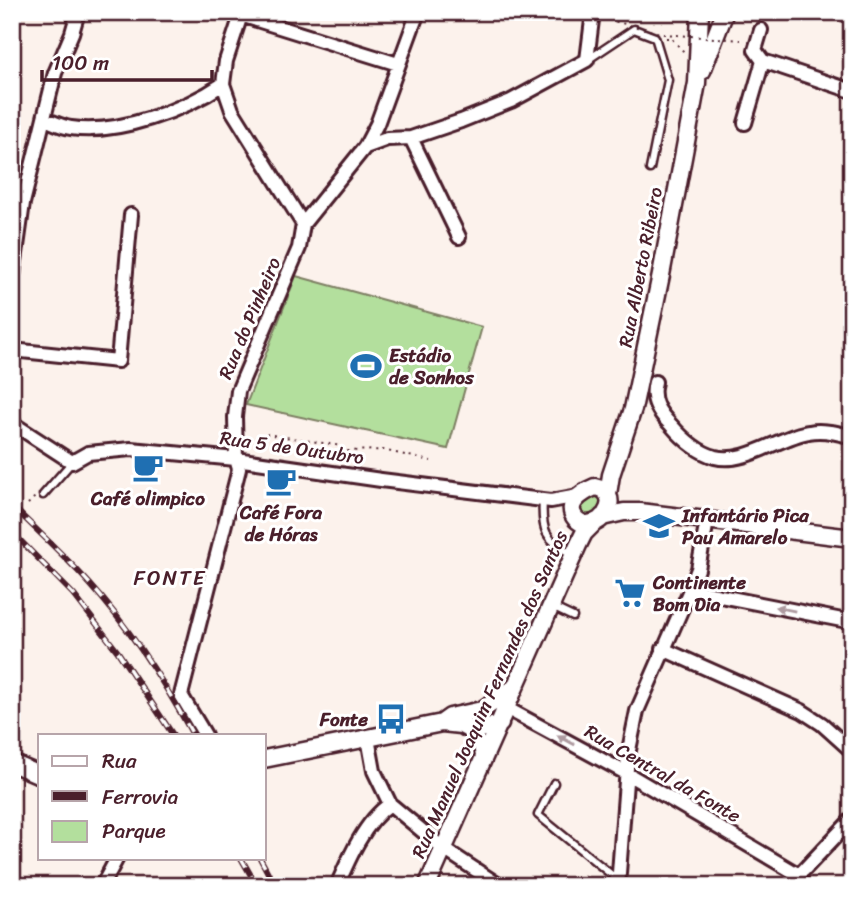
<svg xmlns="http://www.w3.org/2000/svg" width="864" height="898" viewBox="0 0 864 898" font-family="Sriracha,sans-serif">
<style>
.green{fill:#b3df9d;stroke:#7e7f64;stroke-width:2}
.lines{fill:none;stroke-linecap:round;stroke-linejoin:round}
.lane-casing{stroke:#4a1f2b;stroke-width:11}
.street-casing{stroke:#4a1f2b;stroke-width:18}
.secondary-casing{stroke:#4a1f2b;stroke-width:21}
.path{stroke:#4a1f2b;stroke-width:2;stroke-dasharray:2 5;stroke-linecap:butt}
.lane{stroke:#fff;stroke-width:6}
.street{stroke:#fff;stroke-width:12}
.secondary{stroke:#fff;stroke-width:16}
.rail-casing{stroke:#4a1f2b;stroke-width:6}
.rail{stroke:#fff;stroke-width:3.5;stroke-dasharray:10;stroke-linecap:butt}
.path-bridge{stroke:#4a1f2b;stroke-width:2;stroke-dasharray:2 5;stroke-linecap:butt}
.oneway{fill:#ae9aa0}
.labels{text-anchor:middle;stroke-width:6;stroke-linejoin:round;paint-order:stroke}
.street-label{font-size:19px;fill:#4a1f2b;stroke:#fff}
.poi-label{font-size:19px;font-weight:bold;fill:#4a1f2b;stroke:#fff;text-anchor:start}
.neighbourhood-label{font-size:21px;letter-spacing:2px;fill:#4a1f2b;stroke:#fff}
</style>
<rect width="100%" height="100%" fill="#fcf2ec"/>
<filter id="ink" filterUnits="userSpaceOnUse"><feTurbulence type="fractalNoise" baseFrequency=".0143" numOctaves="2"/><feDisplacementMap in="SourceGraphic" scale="14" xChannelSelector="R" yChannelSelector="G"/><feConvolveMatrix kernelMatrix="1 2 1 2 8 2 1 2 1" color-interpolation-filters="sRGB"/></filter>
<g filter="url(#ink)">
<path class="green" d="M296,276L482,327L448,449L246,405Z
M595,494L605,500L598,512L585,516L578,512L581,504Z"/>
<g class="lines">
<g class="lane-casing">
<path id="lane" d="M589,59L634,29L655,37L668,80L650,169
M43,495L72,462
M543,500C541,529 545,541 572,554
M552,607L573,617
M554,783L538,815L618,880"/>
</g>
<g class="street-casing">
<path id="street" d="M231,12L398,64
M761,30L755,50L763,61L852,91
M45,119C53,122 62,127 71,128C117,135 185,110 223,84
M745,123L763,61
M411,138L459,237
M365,147L387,139L411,138L461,121L511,101L587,60L593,12
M303,224L365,147L377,124L418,12
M12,283L23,203L55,73L72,33L78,12
M12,350L118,361L131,215
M655,382C650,400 659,413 671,425C683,439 697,452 715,457C744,465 781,436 809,432C823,429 839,433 852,437
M12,423L72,462L88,453L131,449L236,459L381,480L551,501L578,496
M690,590L852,622
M663,649L802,711L822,724L852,751
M506,708L626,773L799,875
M472,731L479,742L483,760
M205,735L181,695L239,469L236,459L235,417L238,391L299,248L303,224L232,110L223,84L226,61L242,12
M368,738L374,771L390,804L444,849L500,886
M102,886L117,858
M337,886C349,858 365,821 390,804
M618,886L628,755L637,711L690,590L698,569L707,521
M792,886L799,875L852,819"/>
</g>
<g class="secondary-casing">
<path id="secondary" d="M702,71L725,12
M595,487C622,492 607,526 585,524C581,523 578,521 576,519C563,504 583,492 595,487Z
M608,494L611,475L633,409L661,275L697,83L700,12
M602,517L624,512H640L852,538
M443,722L450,717L482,710L514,688
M264,759L442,723L461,725L472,731L500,724
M12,763L40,775
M427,886L578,545L584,533L594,523"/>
</g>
<path class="path" d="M666,38H671L685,53
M266,434L336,445L345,451L383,450L431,461
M28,504L35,497"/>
<use href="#lane" class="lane"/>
<use href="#street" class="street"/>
<use href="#secondary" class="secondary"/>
<g class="rail-casing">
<path id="rail" d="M12,506C38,531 65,556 89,583C130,628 164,682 193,735
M12,532L74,595L118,652L173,735
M241,858L257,886
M260,858L275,886"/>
</g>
<use href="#rail" class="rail"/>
<path class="path-bridge" d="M602,18L664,34L741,40"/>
</g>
<defs><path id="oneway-solid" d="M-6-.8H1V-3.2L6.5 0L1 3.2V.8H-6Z" transform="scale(1.75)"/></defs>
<g class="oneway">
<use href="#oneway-solid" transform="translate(785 609) rotate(-169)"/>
<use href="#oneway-solid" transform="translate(566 740) rotate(-151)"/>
</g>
</g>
<defs>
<g id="stadium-bare" transform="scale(2.415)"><path d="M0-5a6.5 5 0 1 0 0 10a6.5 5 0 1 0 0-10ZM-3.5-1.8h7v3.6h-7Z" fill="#1f6fb2" stroke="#fff" stroke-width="2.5" paint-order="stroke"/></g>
<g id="cafe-bare" transform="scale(2.415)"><path d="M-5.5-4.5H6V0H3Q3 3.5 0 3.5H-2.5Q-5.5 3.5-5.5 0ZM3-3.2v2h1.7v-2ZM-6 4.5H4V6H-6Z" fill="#1f6fb2" stroke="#fff" stroke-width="2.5" paint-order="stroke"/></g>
<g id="school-bare" transform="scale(2.415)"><path d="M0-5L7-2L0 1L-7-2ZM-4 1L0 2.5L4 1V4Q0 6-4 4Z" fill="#1f6fb2" stroke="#fff" stroke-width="2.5" paint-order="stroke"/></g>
<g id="supermarket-bare" transform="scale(2.415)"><path d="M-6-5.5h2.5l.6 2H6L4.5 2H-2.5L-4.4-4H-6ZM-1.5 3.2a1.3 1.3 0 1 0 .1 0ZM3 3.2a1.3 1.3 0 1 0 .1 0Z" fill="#1f6fb2" stroke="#fff" stroke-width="2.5" paint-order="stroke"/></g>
<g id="bus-bare" transform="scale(2.415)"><path d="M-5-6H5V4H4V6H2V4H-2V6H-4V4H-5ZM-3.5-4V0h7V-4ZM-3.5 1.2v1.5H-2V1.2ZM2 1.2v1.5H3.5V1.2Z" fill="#1f6fb2" stroke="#fff" stroke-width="2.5" paint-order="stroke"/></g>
</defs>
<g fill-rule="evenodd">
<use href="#stadium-bare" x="366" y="366"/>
<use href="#cafe-bare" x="148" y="467"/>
<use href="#cafe-bare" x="281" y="481"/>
<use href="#school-bare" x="659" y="526"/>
<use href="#supermarket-bare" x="630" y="593"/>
<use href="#bus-bare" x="391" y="719"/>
</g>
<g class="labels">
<g class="street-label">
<text transform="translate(640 267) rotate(-79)" y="7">Rua Alberto Ribeiro</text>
<text transform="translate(249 318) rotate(-67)" y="7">Rua do Pinheiro</text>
<text transform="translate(292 447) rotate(8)" y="7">Rua 5 de Outubro</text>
<text transform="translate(489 694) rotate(-66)" y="7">Rua Manuel Joaquim Fernandes dos Santos</text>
<text transform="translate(663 773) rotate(30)" y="7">Rua Central da Fonte</text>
</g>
<g class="poi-label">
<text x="389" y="362">Estádio<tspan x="389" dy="22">de Sonhos</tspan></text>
<text x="148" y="505" text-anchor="middle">Café olimpico</text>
<text x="281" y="519" text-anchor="middle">Café Fora<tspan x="281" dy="22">de Hóras</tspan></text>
<text x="682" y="522">Infantário Pica<tspan x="682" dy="22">Pau Amarelo</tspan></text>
<text x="653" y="589">Continente<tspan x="653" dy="22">Bom Dia</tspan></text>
<text x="368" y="726" text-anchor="end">Fonte</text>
</g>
<g class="neighbourhood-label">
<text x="170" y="585">FONTE</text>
</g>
</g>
<rect width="864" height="898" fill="none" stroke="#fff" stroke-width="42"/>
<rect x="21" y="21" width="822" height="856" fill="none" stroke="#4a1f2b" stroke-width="2.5" filter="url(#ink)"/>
<rect x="38" y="734" width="228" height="126" fill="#ffffff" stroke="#b7a5aa" stroke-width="2"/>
<rect x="52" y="756" width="35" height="10" fill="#ffffff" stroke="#b7a5aa" stroke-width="2"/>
<text x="102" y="768" font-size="21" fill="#4a1f2b">Rua</text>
<rect x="52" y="791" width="35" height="10" fill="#4a1f2b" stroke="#b7a5aa" stroke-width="2"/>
<text x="102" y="804" font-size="21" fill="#4a1f2b">Ferrovia</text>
<rect x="52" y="821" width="35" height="21" fill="#b3df9d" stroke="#b7a5aa" stroke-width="2"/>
<text x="102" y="838" font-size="21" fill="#4a1f2b">Parque</text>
<path d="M42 70v10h170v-10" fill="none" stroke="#4a1f2b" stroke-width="3.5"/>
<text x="52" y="70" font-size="21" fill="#4a1f2b" stroke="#ffffff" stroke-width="5" paint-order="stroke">100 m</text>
</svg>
